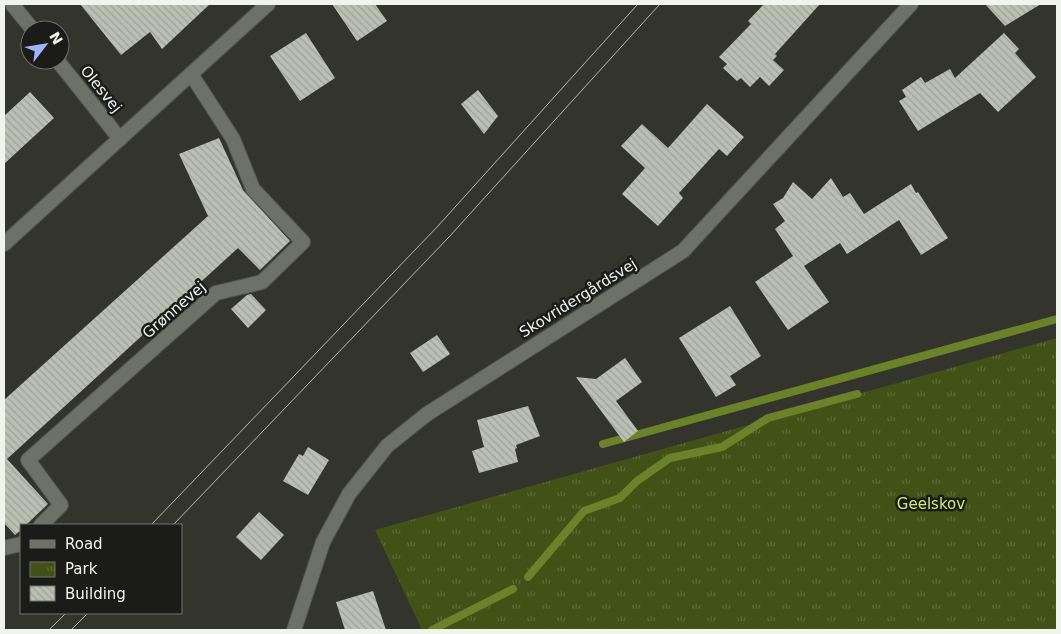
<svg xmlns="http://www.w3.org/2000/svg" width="1061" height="634" viewBox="0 0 1061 634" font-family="'DejaVu Sans',sans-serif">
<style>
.park{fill:url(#park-tufts)}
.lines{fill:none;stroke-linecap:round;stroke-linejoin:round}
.stream{stroke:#6b822a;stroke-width:8}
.building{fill:url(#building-back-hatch)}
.minor-casing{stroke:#52554d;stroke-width:16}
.tertiary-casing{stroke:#52554d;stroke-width:16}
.minor{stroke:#6d7167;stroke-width:14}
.tertiary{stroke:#6d7167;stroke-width:14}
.tram{stroke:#b5b7b0;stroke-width:1}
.labels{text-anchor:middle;stroke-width:5;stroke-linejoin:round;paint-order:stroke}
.street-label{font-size:15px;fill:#f1f3ed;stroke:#1b1c18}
.park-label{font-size:15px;fill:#cced7a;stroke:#1b1c18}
</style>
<defs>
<pattern id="park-tufts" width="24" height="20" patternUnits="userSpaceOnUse" patternTransform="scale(1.25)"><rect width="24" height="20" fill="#425116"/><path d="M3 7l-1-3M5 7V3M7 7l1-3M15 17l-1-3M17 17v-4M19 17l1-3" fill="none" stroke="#5e6a38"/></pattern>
<pattern id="building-back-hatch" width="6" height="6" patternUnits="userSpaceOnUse" patternTransform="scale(1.25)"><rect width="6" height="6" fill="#bbbfb4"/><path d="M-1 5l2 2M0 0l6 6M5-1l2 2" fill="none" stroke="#9ea299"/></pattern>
</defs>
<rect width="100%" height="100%" fill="#33352d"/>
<path class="park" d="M1057,338V630H422L375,530Z"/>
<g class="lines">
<path class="stream" d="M603,444L1057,319
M528,577L584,511L620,498L637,481L670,458L722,447L768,418L857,394
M432,630L513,589"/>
</g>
<path class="building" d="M80,4H210L162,49L150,32L121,55Z
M332,4H375L387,21L357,41Z
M764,4H820L775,54L777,56L773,60L784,70L769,86L760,77L750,87L741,78L737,81L723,68L727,64L719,57L751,24L748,21Z
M985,4H1041L1005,26Z
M306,33L335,78L300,101L270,56Z
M1004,33L1019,49L1015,53L1036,77L998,112L980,93L918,131L899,101L906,97L902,90L921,77L925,83L950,69L955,78Z
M478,90L498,116L484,134L461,104Z
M30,92L54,118L4,164V116Z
M707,104L744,137L727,156L719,149L679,193L683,198L658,226L622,194L645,168L621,146L642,124L668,148Z
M219,138L243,190L290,241L260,270L238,248L7,459L48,504L26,525H21V530L15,535L4,523V400L208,216L179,154Z
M831,178L843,197L850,193L864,214L911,184L916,193L918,192L948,238L921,255L899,220L847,254L840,243L804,266L829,302L788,330L755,282L793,256L775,229L785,221L773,204L783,198L793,182L812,199Z
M251,294L266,310L248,328L231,309L247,295Z
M730,306L761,356L730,376L736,385L716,397L679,338Z
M437,335L450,354L423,372L410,353Z
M625,358L642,382L616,401L638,431L624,442L576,377L596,379Z
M528,406L540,436L516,445L517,448L515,449L518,462L479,473L472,451L484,447L477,420Z
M308,447L329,460L308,495L283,481L299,454L303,456Z
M259,512L284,535L261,560L236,537Z
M373,591L386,630H345L336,602Z"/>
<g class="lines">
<g class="minor-casing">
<path id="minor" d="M12,4L33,30
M57,60L120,139
M41,525L61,505L28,460L216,293L262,282L303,242L253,189L233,139L191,74
M4,548L21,544
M294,630L323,542L349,494L387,446L427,414L683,251L911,4"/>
</g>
<g class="tertiary-casing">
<path id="tertiary" d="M4,244L268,4"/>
</g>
<use href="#minor" class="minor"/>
<use href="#tertiary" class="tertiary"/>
<path class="tram" d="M151,525L438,226L638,4
M173,525L449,237L660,4
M49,630L66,613
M71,630L88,613"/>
</g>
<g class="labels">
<g class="street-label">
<text transform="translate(101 89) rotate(51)" y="5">Olesvej</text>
<text transform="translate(578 298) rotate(-32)" y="5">Skovridergårdsvej</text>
<text transform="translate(174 310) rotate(-41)" y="5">Grønnevej</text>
</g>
<g class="park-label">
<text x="931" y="509">Geelskov</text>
</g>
</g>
<rect width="1061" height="634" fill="none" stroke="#f1f3ed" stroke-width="10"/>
<rect x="20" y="524" width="162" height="90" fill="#1b1c18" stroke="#71726d"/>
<rect x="30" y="540" width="25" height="8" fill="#6d7167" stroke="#71726d"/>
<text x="65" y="549" font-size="15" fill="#f1f3ed">Road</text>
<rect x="30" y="562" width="25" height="15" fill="url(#park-tufts)" stroke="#71726d"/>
<text x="65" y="574" font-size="15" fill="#f1f3ed">Park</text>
<rect x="30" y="586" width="25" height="15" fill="url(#building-back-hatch)" stroke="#71726d"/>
<text x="65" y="599" font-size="15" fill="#f1f3ed">Building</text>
<g transform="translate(45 45) rotate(59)"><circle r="24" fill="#1b1c18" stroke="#71726d"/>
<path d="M0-4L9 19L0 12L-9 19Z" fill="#a0b3fd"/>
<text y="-8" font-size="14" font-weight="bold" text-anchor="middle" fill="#f1f3ed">N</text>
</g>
</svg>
